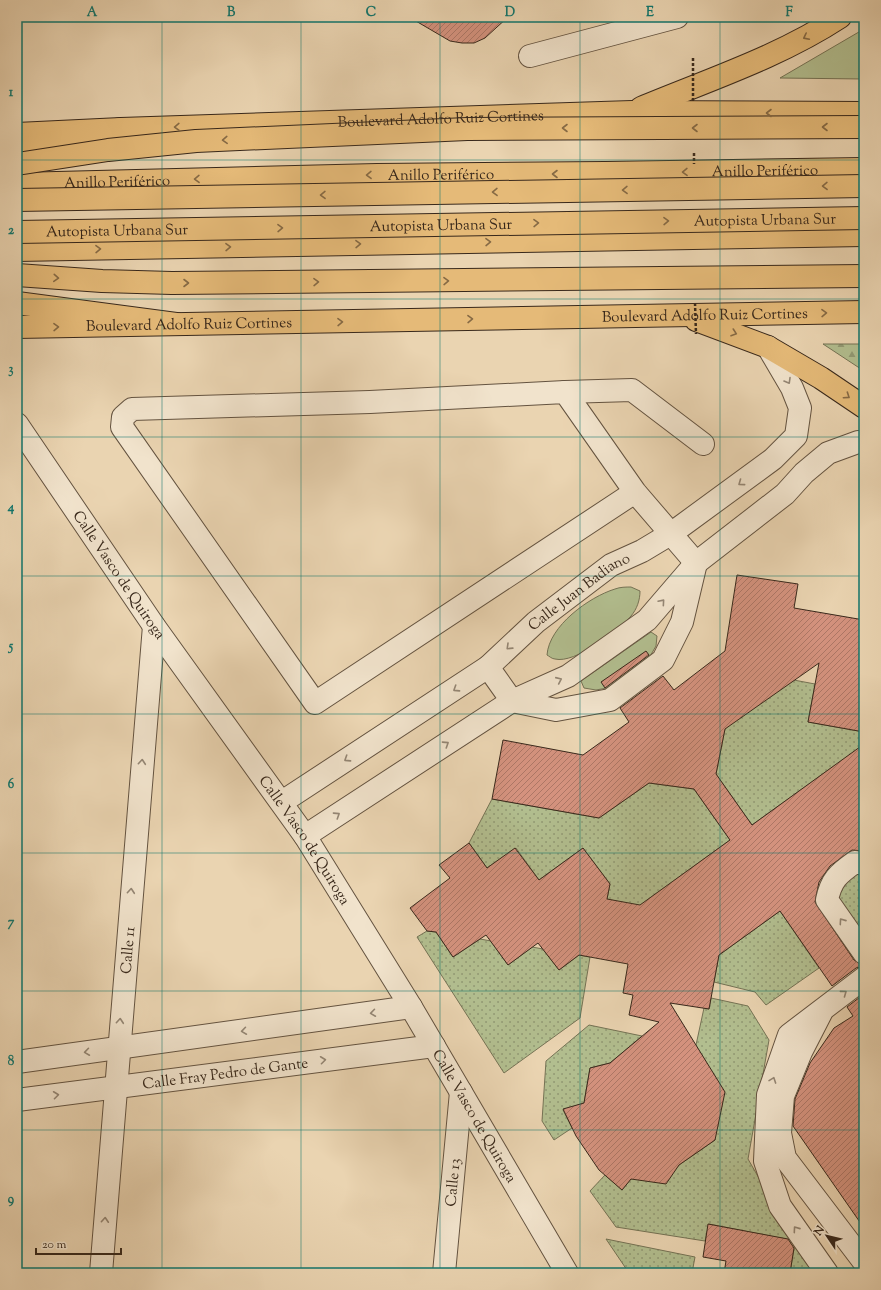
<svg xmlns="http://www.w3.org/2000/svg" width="881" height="1290" viewBox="0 0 881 1290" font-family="'Sorts Mill Goudy',serif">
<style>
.green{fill:#b2be8f;stroke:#757355}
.forest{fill:url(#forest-firs);stroke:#757355}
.garden{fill:url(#garden-dots);stroke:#757355}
.building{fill:url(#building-hatch);stroke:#38281b}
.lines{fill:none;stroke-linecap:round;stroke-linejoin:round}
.minor-casing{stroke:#645340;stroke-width:24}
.major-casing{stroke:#38281b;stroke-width:24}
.highway-casing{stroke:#38281b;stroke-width:24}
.minor{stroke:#f1e3cc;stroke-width:22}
.major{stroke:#e5ba78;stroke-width:22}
.highway{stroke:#e5ba78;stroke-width:22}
.highway-bridge-casing{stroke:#38281b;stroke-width:24;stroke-linecap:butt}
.path-bridge{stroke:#38281b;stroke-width:2.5;stroke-dasharray:3 2;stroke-linecap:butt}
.highway-bridge{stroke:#e5ba78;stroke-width:22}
.oneway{stroke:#866a45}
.oneway2{stroke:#948674}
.grid{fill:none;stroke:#0f766e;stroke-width:1;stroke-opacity:0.55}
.labels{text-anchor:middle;stroke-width:3;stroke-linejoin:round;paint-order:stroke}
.street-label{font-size:15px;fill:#38281b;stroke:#f1e3cc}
.neatline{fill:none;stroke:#0f766e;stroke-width:1.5}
.grid-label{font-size:13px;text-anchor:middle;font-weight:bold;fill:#0f766e}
</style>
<defs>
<pattern id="forest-firs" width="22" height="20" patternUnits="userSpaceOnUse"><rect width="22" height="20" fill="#b2be8f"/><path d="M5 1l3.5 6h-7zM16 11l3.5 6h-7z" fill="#929a74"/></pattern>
<pattern id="garden-dots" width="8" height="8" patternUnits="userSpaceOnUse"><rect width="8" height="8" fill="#b2be8f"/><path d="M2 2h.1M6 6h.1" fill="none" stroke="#929a74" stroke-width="1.8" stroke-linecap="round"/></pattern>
<pattern id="building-hatch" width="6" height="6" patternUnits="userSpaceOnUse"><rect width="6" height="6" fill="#d4927e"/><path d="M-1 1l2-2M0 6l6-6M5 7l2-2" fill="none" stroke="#ad7766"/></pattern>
</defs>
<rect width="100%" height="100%" fill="#ead4b1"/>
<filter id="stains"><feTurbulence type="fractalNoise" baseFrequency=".005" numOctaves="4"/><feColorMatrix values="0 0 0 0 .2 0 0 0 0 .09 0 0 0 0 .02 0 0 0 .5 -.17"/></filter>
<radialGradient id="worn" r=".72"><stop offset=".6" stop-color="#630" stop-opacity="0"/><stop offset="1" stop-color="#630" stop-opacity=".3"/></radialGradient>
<path class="green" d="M864,29V79L780,78Z
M631,587L640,591C640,600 637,609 631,616C618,631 575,664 555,659C552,659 549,656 547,655C549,626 589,597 615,589C620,587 626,587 631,587Z
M651,632L657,636L656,646L649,658L612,687L596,690L584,688L581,681Z"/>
<path class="forest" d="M823,344H864V371Z"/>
<path class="garden" d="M783,678L815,684L808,722L864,732V771L834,766L752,825L716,774L725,729Z
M649,783L694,789L730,840L639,906L607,899L610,884L583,848L539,880L516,848L487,868L469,843L492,799L599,818Z
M855,872L864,874V941L836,901L844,876Z
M780,911L819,968L766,1005L755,992L714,982L719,955Z
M427,931L436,932L453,957L480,939L491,941L508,965L532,947L543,949L559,970L579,955L590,957L580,1018L504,1073L417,937Z
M711,998L748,1006L769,1040L748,1159L795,1241L816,1273H790L795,1241L709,1224L705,1241L616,1227L590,1191L605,1175L622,1190L631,1179L679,1165L715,1140L696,1045L704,1008L709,1009Z
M589,1025L642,1036L610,1063L590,1068L584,1103L563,1110L572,1128L554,1140L542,1121L546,1061Z
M606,1239L695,1257L692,1273H629Z"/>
<path class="building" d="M409,17H508L485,38L474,43H462L450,41Z
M737,575L798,584L794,608L864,620V732L808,722L819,663L725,729L716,774L752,825L864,744V851L852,850L830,866L819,882L815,902L854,960L864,966L856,968L832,986L780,911L719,955L709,1009L670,1003L725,1092L715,1140L679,1165L666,1184L631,1179L622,1190L599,1170L576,1136L563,1109L584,1103L590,1068L610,1063L659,1022L629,1015L633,995L623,993L628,964L579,955L559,970L538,943L508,965L486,935L453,957L436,932L427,931L410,908L450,878L439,865L469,843L487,868L515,848L539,880L583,848L610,884L607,899L640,905L730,840L694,789L649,783L599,818L492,799L503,740L583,755L629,722L620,708L663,676L674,690L725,651Z
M646,651L649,655L605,688L601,682Z
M864,994V1228L793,1126L795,1099L810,1063L834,1028L853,1016L847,1007Z
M708,1224L788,1239L794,1248L790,1273H724L726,1261L703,1257Z"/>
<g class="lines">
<g class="minor-casing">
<g id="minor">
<path d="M530,56L677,17"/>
<path d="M565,392L632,390L703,444"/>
<path id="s1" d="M17,424L154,626L305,836L411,1007L567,1273"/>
<path d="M488,667L512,701L556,710L610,700L663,660L682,622L696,563L635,492L565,392L370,402L132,409L123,417L122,427L315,703L635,492"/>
<path id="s2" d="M282,802L488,667L536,622L611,565L642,551L672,533L773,459L796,436L800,408L792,388L768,347"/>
<path d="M305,836L512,701L568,676L647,620L696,563L785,494L804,473L828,453L858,442H864"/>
<path d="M864,864L855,862C838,874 831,880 827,900L864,953"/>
<path d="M821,1013L801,1052L783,1096L780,1133L785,1158L864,1262"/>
<path d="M17,1062L411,1007"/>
<path id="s3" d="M17,1100L434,1046"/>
<path id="s4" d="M101,1273L154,626"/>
<path id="s5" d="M444,1273L461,1092"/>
<path d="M827,1273L780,1206L765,1161L768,1095L789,1035L864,978"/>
</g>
</g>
<g class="major-casing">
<g id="major">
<path d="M641,108C708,80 779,57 840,17"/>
<path id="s6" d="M17,134L121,129L632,112L864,113"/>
<path d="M696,320L768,347L821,378L864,407"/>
<path id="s7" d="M17,327L864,312"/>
</g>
</g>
<g class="highway-casing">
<g id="highway">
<path d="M17,150L121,129"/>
<path id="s8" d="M17,184L377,175L606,173L864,169"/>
<path d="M17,250L864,235"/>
<path d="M17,303L176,324"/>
</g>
</g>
<use href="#minor" class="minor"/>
<use href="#major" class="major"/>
<use href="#highway" class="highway"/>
<g class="highway-bridge-casing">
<g id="highway-bridge">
<path d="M17,164L108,150L196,141L467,129L864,127"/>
<path d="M17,200L864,186"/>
<path id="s9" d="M17,232L864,218"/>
<path d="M17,275L102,281L172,283L864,276"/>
</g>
</g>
<path class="path-bridge" d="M693,58V102
M694,153V164
M695,303L696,334"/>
<use href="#highway-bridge" class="highway-bridge"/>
</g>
<defs><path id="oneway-chevron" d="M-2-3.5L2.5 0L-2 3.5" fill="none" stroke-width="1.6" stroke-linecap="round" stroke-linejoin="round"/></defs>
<g class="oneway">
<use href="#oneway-chevron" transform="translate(806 37) rotate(153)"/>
<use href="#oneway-chevron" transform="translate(769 113) rotate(-180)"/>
<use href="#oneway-chevron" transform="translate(177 127) rotate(178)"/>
<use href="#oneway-chevron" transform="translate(825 127) rotate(180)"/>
<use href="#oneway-chevron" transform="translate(565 128) rotate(180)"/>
<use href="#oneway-chevron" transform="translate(695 128) rotate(180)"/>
<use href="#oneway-chevron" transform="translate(225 140) rotate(177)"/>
<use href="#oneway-chevron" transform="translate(685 172) rotate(179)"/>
<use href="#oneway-chevron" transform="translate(555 174) rotate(180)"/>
<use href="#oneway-chevron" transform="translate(369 175) rotate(179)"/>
<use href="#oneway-chevron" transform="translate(197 179) rotate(179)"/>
<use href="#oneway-chevron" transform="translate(825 186) rotate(179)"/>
<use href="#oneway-chevron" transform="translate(625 190) rotate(179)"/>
<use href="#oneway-chevron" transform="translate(495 192) rotate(179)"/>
<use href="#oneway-chevron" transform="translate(323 195) rotate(179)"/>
<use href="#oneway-chevron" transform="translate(666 221) rotate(-1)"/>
<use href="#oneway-chevron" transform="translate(536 223) rotate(-1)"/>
<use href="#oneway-chevron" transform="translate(280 228) rotate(-1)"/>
<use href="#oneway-chevron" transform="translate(488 242) rotate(-1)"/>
<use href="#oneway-chevron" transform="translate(358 244) rotate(-1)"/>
<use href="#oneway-chevron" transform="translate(228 247) rotate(-1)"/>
<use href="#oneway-chevron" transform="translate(98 249) rotate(-1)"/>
<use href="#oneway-chevron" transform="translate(56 278) rotate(4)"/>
<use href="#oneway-chevron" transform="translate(446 281) rotate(-1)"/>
<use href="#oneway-chevron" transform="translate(316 282) rotate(-1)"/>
<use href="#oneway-chevron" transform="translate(186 283)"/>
<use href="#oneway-chevron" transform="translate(824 313) rotate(-1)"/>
<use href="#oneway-chevron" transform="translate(470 319) rotate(-1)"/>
<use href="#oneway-chevron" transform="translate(340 322) rotate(-1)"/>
<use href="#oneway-chevron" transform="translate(56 327) rotate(-1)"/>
<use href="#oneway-chevron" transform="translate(734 333) rotate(19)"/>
<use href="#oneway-chevron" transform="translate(847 396) rotate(34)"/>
</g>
<g class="oneway2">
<use href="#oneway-chevron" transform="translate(788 381) rotate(60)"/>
<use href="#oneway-chevron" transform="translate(741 483) rotate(144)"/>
<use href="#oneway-chevron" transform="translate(662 602) rotate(-49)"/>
<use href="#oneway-chevron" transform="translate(509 647) rotate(136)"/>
<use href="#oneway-chevron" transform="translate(559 680) rotate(-24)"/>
<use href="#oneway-chevron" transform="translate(456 689) rotate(147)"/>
<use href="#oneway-chevron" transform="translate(446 744) rotate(-33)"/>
<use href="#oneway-chevron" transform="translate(347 759) rotate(147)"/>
<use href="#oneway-chevron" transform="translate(142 762) rotate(-85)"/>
<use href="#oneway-chevron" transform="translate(337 815) rotate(-33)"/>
<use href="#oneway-chevron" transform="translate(131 891) rotate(-85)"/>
<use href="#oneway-chevron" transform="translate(842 921) rotate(-125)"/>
<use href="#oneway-chevron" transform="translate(844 993) rotate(-36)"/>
<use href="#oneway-chevron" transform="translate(373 1013) rotate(172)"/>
<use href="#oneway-chevron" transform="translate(120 1021) rotate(-85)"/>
<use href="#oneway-chevron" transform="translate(244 1031) rotate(172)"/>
<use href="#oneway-chevron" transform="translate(87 1052) rotate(172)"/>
<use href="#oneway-chevron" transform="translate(323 1060) rotate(-7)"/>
<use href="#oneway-chevron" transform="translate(773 1080) rotate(-70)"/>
<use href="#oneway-chevron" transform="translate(56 1095) rotate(-7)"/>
<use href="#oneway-chevron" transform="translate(105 1220) rotate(-86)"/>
<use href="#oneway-chevron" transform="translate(796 1229) rotate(-125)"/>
</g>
<path class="grid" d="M162,17V1273M301,17V1273M440,17V1273M580,17V1273M720,17V1273M17,160H864M17,299H864M17,437H864M17,576H864M17,714H864M17,853H864M17,991H864M17,1130H864"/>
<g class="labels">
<g class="street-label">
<text dy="5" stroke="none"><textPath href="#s6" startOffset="424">Boulevard Adolfo Ruiz Cortines</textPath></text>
<text dy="5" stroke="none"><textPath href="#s8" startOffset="748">Anillo Periférico</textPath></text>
<text dy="5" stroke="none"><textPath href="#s8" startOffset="424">Anillo Periférico</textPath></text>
<text dy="5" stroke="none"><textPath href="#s8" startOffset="100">Anillo Periférico</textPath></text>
<text dy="5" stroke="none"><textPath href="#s9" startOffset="748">Autopista Urbana Sur</textPath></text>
<text dy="5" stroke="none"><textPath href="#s9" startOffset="424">Autopista Urbana Sur</textPath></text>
<text dy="5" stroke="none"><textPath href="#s9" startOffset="100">Autopista Urbana Sur</textPath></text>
<text dy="5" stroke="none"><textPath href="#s7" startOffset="688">Boulevard Adolfo Ruiz Cortines</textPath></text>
<text dy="5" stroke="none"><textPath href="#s7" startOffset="172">Boulevard Adolfo Ruiz Cortines</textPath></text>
<text dy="5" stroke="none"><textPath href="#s1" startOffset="182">Calle Vasco de Quiroga</textPath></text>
<text dy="5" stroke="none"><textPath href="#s2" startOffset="365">Calle Juan Badiano</textPath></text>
<text dy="5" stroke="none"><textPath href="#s1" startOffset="506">Calle Vasco de Quiroga</textPath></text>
<text dy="5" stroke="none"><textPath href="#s4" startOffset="324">Calle 11</textPath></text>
<text dy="5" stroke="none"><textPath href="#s3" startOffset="210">Calle Fray Pedro de Gante</textPath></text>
<text dy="5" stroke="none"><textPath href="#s1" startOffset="830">Calle Vasco de Quiroga</textPath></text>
<text dy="5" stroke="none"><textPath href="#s5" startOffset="91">Calle 13</textPath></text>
</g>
</g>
<rect width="881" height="1290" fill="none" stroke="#ead4b1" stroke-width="44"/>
<g transform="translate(827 1236) rotate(305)" stroke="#f1e3cc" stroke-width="3" paint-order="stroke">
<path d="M0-3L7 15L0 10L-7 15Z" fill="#38281b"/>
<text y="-6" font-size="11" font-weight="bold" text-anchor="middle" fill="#38281b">N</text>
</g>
<path d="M36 1248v6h85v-6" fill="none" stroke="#38281b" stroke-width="2"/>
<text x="42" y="1248" font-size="12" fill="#38281b" stroke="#f1e3cc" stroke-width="3" paint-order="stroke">20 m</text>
<rect x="22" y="22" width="837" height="1246" class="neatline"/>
<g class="grid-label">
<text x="92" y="16">A</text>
<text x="231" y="16">B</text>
<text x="371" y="16">C</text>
<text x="510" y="16">D</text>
<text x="650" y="16">E</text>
<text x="789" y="16">F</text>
<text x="11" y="96">1</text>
<text x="11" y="234">2</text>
<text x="11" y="373">3</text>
<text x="11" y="511">4</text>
<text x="11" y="650">5</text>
<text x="11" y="788">6</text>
<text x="11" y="926">7</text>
<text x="11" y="1065">8</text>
<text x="11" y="1203">9</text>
</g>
<rect width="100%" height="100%" filter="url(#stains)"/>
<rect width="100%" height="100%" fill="url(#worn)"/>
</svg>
